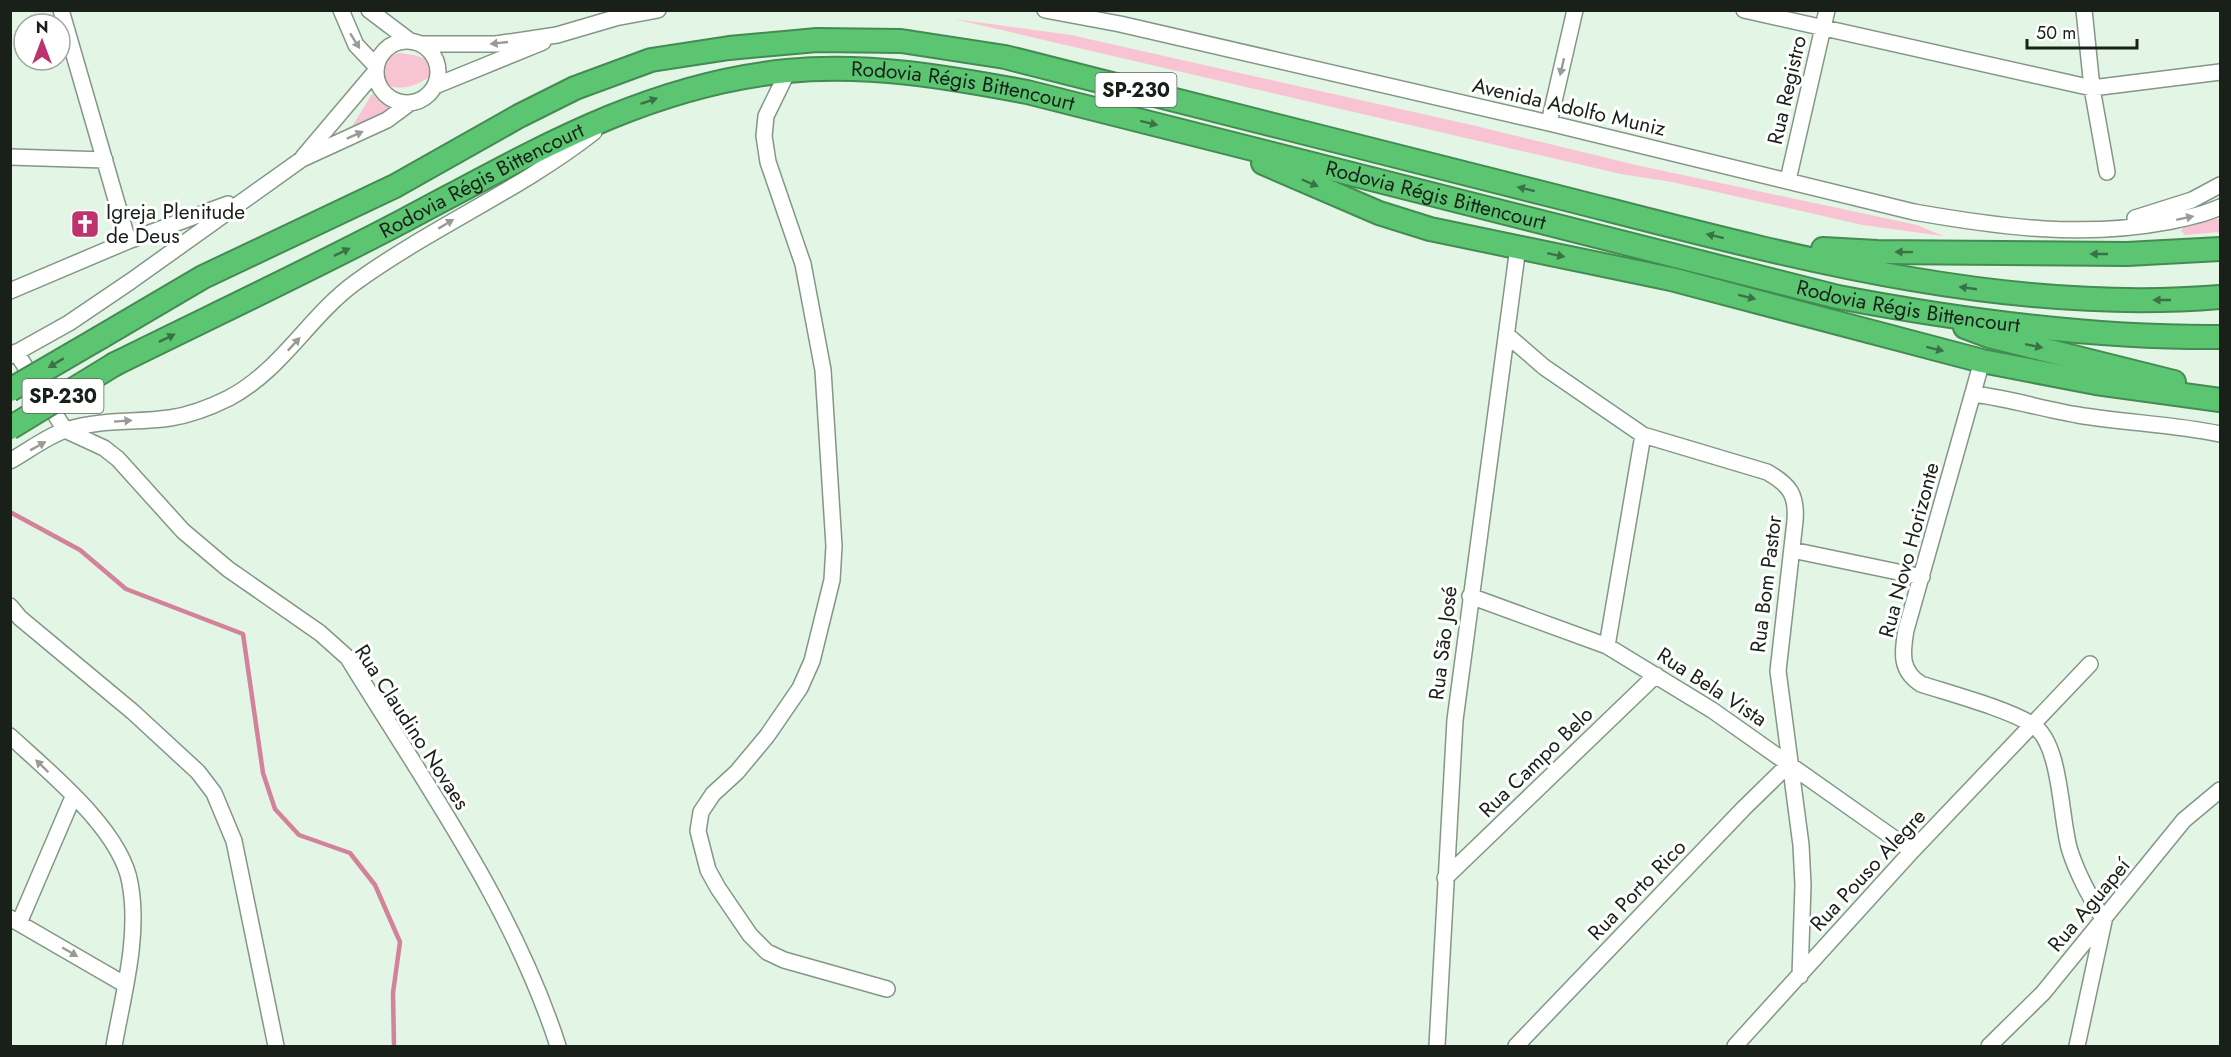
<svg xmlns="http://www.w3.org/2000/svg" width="2231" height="1057" viewBox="0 0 2231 1057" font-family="Jost,sans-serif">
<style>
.green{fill:#f8c3d2}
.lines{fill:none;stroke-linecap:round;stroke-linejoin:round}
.stream{stroke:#d4819b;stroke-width:4.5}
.minor-casing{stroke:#849686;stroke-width:18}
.highway-casing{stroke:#448b53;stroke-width:26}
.minor{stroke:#fff;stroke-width:15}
.highway{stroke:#5bc571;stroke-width:22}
.highway-bridge-casing{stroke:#448b53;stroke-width:26;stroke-linecap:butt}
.highway-bridge{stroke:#5bc571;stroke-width:22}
.oneway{fill:#989b98}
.oneway2{fill:#3a7246}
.labels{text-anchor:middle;stroke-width:6;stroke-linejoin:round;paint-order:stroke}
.shield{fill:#fff;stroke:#5e635f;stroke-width:1.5}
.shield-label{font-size:20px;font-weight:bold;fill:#19201a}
.street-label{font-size:21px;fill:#19201a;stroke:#fff}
.poi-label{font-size:21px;fill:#19201a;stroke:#fff;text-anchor:start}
</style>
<rect width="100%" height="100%" fill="#e3f6e5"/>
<path class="green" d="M954,19L1071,35L1476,126L1636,165L1917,225L1943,236L1863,225L1672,182L1621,174Z
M399,53C414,55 431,56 436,72C385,113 358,61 399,53Z
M372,94L382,103L395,107L346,136Z
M2220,218V232L2185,235L2181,231L2184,227Z"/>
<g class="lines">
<path class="stream" d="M10,512L80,550L126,589L243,634L263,773L275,809L299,835L350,853L375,885L400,942L393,993L394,1046"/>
<g class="minor-casing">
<path id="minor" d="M61,10L128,241
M341,10L356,45L376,66
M369,10L410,41
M1045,10L1120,24L1549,123L1914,212C1999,227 2082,238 2167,222C2185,218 2204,215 2220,207
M1744,10L2092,88L2220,72
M2084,10L2092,88L2107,172
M376 72a31 31 0 1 1 62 0a31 31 0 1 1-62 0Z
M423,44H496L557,35L615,18L658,10
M788,71L766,116L764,136L768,162L803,264L823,370L834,546L832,580L812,661L800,688L767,736L737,772L713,794L701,812L698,831L708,870L718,888L750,935L767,952L784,960L887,989
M435,86L543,42
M1549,123L1575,10
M10,157L105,160
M303,157L375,72
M1788,180L1827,10
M2135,218L2192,200L2220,185
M10,291L128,241L228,204
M1507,335L1544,367L1643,435L1767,472C1790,485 1797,495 1795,521L1778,671L1801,845L1803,885L1800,976
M16,352L65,430
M10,356L69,323L131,281L302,159L387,120L410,103
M1982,361L1906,630C1902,653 1900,671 1921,684C1952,694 2008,709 2033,725C2062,744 2060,820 2070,851C2078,876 2091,898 2104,921L2077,1046
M1973,394C2008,398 2042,409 2078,415C2125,423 2173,424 2220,434
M65,430L104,448L118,459L183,531L228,569L320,633L348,658C424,782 513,906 558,1046
M10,461C28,451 47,436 66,430C100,419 135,423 170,418C190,415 211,407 229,398C282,370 309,316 356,282C432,227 520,190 594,132
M1792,550L1922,577
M1470,596L1607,646L1712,710L1912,851
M10,606L20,618L133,712L198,772L214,793L234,841L276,1046
M1607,646L1643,435
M10,736C49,772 121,830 130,883C140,936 123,995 114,1046
M1445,878L1656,675
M10,918L124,984
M19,923L73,797
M1437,1046L1455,720L1518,247
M1516,1046L1744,808L1789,764
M1735,1046L1912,851L2090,664
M1989,1046L2043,993L2184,820L2220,790"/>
</g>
<g class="highway-casing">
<g id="highway">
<path d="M1263,163L1379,213L1430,229L1671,279L1982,361L2096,383L2220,400"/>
<path d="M1823,249L1877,252L2127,254L2220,249"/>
<path d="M1965,327L1989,336L2174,382"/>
<path d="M101,337L203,277L395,186L519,116L575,88L651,60L729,48L817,40L901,41L1005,57C1195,105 1384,153 1574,201C1785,255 2001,315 2220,297"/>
<path id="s1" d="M115,364C212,316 310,270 405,220C530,154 644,85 787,71C868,63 947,77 1027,92L1838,297C1964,321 2093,338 2220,337"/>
</g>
</g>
<use href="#minor" class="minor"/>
<use href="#highway" class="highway"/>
<g class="highway-bridge-casing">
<path id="highway-bridge" d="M10,390L101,337
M10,428L115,364"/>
</g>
<use href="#highway-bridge" class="highway-bridge"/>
</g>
<defs><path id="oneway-solid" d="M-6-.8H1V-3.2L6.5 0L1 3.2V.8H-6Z" transform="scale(1.5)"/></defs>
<g class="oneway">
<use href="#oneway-solid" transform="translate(355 41) rotate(58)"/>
<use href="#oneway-solid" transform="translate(499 43) rotate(174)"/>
<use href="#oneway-solid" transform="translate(1562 67) rotate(103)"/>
<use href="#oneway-solid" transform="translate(355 135) rotate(-24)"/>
<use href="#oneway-solid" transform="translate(2185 218) rotate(-12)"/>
<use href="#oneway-solid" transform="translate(446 224) rotate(-31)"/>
<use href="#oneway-solid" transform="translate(294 344) rotate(-47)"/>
<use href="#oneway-solid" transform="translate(123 421) rotate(-4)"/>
<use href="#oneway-solid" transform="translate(38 446) rotate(-29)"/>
<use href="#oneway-solid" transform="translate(42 766) rotate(-136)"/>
<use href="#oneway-solid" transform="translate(70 952) rotate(30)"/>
</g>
<g class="oneway2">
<use href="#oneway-solid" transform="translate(649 101) rotate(-19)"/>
<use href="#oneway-solid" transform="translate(1149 123) rotate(14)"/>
<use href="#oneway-solid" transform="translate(1310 183) rotate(23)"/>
<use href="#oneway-solid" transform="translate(1526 189) rotate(-166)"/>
<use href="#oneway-solid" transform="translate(1715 236) rotate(-166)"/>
<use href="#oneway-solid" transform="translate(342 252) rotate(-26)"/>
<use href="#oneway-solid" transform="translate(1904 252) rotate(-179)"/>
<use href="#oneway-solid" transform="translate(2099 254) rotate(-180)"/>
<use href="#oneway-solid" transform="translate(1556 255) rotate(12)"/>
<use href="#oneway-solid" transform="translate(1968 288) rotate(-172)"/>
<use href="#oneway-solid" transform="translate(1747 297) rotate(14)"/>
<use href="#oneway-solid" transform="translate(2162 300) rotate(180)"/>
<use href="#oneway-solid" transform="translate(167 338) rotate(-26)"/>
<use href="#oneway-solid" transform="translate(2034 346) rotate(12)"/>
<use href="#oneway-solid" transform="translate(1935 349) rotate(14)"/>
<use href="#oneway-solid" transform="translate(56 363) rotate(149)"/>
</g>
<defs>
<g id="church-square" transform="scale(1.5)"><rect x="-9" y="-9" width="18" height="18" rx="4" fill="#bd336d" stroke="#fff"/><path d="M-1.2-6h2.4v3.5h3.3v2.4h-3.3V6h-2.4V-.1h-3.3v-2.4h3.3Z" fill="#fff"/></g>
</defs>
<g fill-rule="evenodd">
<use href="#church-square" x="85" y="224"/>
</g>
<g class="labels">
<g class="shield">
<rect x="1095.5" y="73" width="81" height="34" rx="4.5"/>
<rect x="22.5" y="379" width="81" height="34" rx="4.5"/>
</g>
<g class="shield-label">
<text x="1136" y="97">SP-230</text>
<text x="63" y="403">SP-230</text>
</g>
<g class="street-label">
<text dy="7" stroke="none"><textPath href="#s1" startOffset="914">Rodovia Régis Bittencourt</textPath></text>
<text transform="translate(1787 90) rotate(-77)" y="7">Rua Registro</text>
<text transform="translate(1569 107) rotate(13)" y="7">Avenida Adolfo Muniz</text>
<text dy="7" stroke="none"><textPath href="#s1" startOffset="410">Rodovia Régis Bittencourt</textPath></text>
<text dy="7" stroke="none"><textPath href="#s1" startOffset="1400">Rodovia Régis Bittencourt</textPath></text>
<text dy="7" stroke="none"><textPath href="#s1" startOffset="1886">Rodovia Régis Bittencourt</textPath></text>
<text transform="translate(1909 550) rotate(-75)" y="7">Rua Novo Horizonte</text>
<text transform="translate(1766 584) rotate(-83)" y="7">Rua Bom Pastor</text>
<text transform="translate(1443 643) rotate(-83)" y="7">Rua São José</text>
<text transform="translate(1712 687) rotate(33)" y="7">Rua Bela Vista</text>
<text transform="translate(412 727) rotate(57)" y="7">Rua Claudino Novaes</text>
<text transform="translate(1536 762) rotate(-44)" y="7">Rua Campo Belo</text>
<text transform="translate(1868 870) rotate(-47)" y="7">Rua Pouso Alegre</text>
<text transform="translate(1637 890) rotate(-46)" y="7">Rua Porto Rico</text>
<text transform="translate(2089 905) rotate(-50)" y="7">Rua Aguapeí</text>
</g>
<g class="poi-label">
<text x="106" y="219">Igreja Plenitude<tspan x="106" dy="24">de Deus</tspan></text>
</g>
</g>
<rect width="2231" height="1057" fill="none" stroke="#19201a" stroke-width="24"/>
<g transform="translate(42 42)"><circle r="28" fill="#ffffff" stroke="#a3a6a3" stroke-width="1.5"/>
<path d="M0-4.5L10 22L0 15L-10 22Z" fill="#bd336d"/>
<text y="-9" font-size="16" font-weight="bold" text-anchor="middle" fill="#19201a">N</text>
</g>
<path d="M2027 39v9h110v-9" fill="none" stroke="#19201a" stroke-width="3"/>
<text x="2036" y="39" font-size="18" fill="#19201a" stroke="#ffffff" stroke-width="4.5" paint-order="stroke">50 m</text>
</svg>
